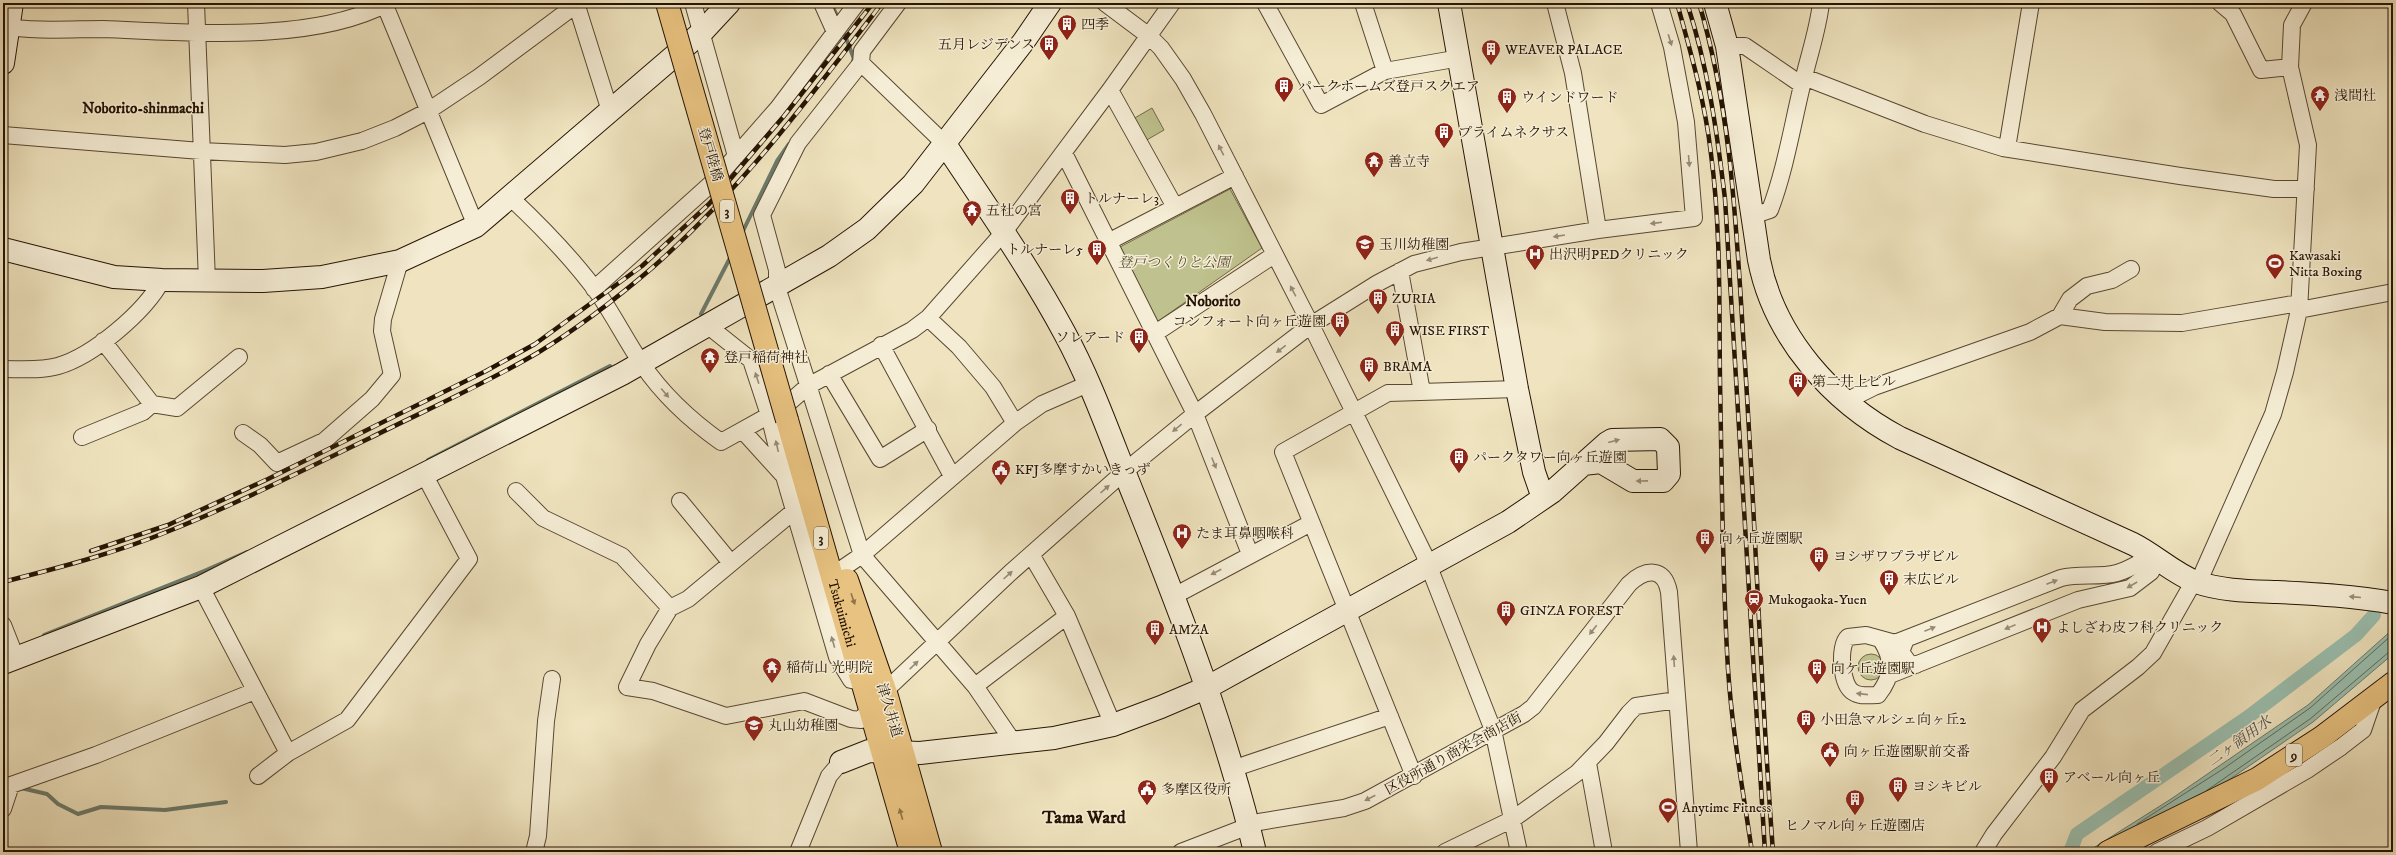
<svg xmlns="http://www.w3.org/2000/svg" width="2396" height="855" viewBox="0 0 2396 855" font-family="'IM FELL DW Pica','Noto Serif JP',serif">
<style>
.green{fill:#bfc28e;stroke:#726a48}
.water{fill:#9abfaf;stroke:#6b7a6a}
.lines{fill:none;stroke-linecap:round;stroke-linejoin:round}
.shore{stroke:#606958;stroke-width:1}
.stream{stroke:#6b7a6a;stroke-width:4}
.canal{stroke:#9abfaf;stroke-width:14}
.street-casing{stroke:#584731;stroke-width:18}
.secondary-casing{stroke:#251302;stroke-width:24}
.primary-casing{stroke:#251302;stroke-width:24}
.street{stroke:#f5edd5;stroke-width:16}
.secondary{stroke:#f5edd5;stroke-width:22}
.primary{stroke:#e8c280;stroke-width:22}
.rail-casing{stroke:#251302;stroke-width:4.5}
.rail{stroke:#f5edd5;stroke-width:3;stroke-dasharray:9;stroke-linecap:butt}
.primary-bridge-casing{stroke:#251302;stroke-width:24;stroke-linecap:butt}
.primary-bridge{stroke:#e8c280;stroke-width:22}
.oneway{fill:#978b76}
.oneway2{fill:#907347}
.labels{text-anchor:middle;stroke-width:3;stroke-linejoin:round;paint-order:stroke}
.shield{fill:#f5edd5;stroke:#635441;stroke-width:1}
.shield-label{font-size:13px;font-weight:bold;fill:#251302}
.poi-label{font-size:14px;fill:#251302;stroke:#f5edd5;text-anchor:start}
.street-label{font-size:14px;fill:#251302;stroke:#f5edd5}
.park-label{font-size:14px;font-style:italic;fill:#5b5033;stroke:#f5edd5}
.neighbourhood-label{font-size:15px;font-weight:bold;fill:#251302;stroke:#f5edd5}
.water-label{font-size:15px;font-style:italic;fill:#4e4f3f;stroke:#f5edd5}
.district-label{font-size:18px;font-weight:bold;fill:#251302;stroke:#f5edd5}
</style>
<rect width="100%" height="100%" fill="#efe4bf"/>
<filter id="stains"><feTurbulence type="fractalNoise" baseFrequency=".005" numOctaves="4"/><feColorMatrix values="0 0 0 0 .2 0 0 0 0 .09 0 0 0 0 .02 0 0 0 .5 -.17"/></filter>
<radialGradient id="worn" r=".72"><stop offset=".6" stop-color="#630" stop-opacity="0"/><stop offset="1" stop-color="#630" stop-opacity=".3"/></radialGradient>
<path class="green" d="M1152,108L1164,130L1145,141L1133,119Z
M1230,189L1262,248L1157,322L1120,247Z
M1858 667a13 13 0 1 1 26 0a13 13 0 1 1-26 0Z"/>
<path class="water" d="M2393,629V654L2313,722L2124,852H2087L2171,799L2308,705Z"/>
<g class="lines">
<path class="shore" d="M2206,791L2310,719L2389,652L2393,651
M2137,824L2223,769L2310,708L2393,634"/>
<path class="stream" d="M831,3L839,20
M843,30L854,59L853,61
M742,233L777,161L789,144
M701,314L731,256
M428,460L610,366
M44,635L204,571L247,552
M21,788L47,794L58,804L78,814L101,807L165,810L226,802"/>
<path class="canal" d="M2070,852L2077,834L2248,717L2356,635L2374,615"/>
<g class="street-casing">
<path id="street" d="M196,3L207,281
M384,3L476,226
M576,3L610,111
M693,3L736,156
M822,3L835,32
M898,3L862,51L861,63L798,143L762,215L777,270V287L862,555L975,686L1014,743
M1105,3L1149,36L1161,48L1183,79L1203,114L1311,325L1424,554L1493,730L1519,852
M1265,3L1321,105L1385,71L1460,58
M1363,3L1385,71
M1555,3L1573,73L1598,230
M2220,3L2233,14L2261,70L2290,67
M3,26C34,32 72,29 103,29C188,32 312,44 388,3
M1727,46H1745L1802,85
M861,63L945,144
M1804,77L1925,124L2003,148L2180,176L2274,189H2306
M1110,90L1175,207
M3,135L201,151L285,155L316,152L362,141L395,128L428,111L479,77L577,4
M2007,148L2031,3
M1064,153L1195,414L1250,554
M511,198C543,228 574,260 600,296C615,318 627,342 642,364C663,395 690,420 721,442L784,407L808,386L912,330L928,318L1004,232L1110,90L1172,3
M1752,216L1770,210C1786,168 1793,121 1804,77C1810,52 1818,29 1821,3
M1108,242L1235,176
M1400,271L1422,392
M594,289L714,181L778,108L857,3
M2299,310L2393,292
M2060,316L2105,322L2182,323L2299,303
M928,318L959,347L993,387L1015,423
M707,325L751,360L769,415L784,476L837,657L851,680L862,682
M1154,334L1274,255
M103,341L152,404L177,408L239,357
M881,345L952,476
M3,369C21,369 40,371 58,366C93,356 145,312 162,280
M829,374L880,459L928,429
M1846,401L1874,387L2030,332L2060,316L2070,299L2087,286L2112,280L2131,269
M743,431L782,474
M243,433L260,445L277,463L324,441L372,399L392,375L382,331L383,319L400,261
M82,437L143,412L152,404
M516,491L543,518L622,556L670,608
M680,501L731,563
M794,511L688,599L670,608L648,644L627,687L653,691L726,716L804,701L851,719L861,720L870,708
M1032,556L1067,616L1113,725
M843,568L862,555L1015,423L1042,404L1088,384
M2203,572L2273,414L2285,372L2299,310L2308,145L2290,67L2292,25L2304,3
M201,587L288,753
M1174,596L1311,523
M3,625L16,658
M1906,639L1901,652L1909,663L1916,665
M1881,640C1894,660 1893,676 1878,695C1869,695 1860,697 1853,692C1841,685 1838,646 1848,637L1866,635L1895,643L2061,578C2080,573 2099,578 2117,573C2132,569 2141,559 2158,558L2151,572L2130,588L2078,600L1890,675
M975,686L1067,616
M885,691L1010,573L1124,472L1195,414L1311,325L1378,283L1414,264L1461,252L1598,230L1694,218L1686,122L1672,47L1659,3
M1588,763L1604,852
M1232,769L1390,716
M258,776L288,753L347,720L469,559L424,474
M1414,776L1283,452L1388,393L1517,389
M3,809L11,785L96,755L255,691
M534,852L538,836L546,721L552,679
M798,852L829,776L841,762
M1181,852L1259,822L1344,808L1365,801L1524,714L1533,707L1629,584C1645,569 1664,566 1669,592L1689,852
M1445,852L1513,819L1577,773L1606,743L1629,713L1636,706L1677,700
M1983,852L1994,834L2053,757L2082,710L2138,667L2153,653L2194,581
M2157,852L2207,828L2307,770L2341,747L2363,730L2374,698"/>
</g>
<g class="secondary-casing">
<path id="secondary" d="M1449,3L1517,389L1534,472L1543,498
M1715,3L1727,46L1759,260C1774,337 1832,402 1900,438L2133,544C2155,555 2173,573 2196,582C2222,591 2250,591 2277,592C2316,594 2355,596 2393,603
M3,63L12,3
M945,144C986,206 1029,267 1064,332C1093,385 1113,445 1136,501C1182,616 1226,731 1255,852
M3,249L114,277L162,280L263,281L322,277L400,261L476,226L702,32L729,3
M3,663L201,587L622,374L829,256L867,229L913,184L1024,41L1050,3
M841,762L869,751L920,753L1054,738L1113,725L1161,707L1208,687L1508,522L1552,492L1607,443L1612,440L1660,439L1668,447L1669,474L1663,481H1633L1601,462L1583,464"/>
</g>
<g class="primary-casing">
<g id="primary">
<path id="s1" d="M787,420L911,852"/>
<path d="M847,580L886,693L931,852"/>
<path d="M2108,852L2257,779L2322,737L2393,683"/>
</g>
</g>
<use href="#street" class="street"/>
<use href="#secondary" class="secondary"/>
<use href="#primary" class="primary"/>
<g class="rail-casing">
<path id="rail" d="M1677,3C1691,53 1705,102 1711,154C1721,230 1719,304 1720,381C1722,477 1722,573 1728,669C1732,730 1743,791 1752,852
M1687,3C1708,67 1717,132 1725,199L1765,852
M1699,3C1731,110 1736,223 1743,334C1755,506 1760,680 1773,852
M91,551L168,525L268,479L486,371L535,344L642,266L709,204L784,116L873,3
M3,582C58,568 116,553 169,531C237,504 303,470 370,438C426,410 485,384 539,352C578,328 617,298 652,268C741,190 811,96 882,3"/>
</g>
<use href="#rail" class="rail"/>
<g class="primary-bridge-casing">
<path id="primary-bridge" d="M667,3L787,420"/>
</g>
<use href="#primary-bridge" class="primary-bridge"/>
</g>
<defs><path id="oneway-solid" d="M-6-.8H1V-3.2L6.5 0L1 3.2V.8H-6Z"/></defs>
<g class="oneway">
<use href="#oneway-solid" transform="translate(1670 40) rotate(73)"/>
<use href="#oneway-solid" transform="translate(1221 150) rotate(-117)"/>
<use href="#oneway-solid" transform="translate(1689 161) rotate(85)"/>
<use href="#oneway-solid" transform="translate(1656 223) rotate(173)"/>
<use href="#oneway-solid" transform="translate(1559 236) rotate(171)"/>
<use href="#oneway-solid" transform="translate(1432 259) rotate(164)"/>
<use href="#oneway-solid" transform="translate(1293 291) rotate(-118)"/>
<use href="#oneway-solid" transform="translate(1281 349) rotate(142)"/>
<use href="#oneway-solid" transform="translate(757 378) rotate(-108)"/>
<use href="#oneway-solid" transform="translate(665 393) rotate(50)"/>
<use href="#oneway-solid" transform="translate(1177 428) rotate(141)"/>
<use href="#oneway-solid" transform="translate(1614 441) rotate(-15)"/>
<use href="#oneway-solid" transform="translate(777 446) rotate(-103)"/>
<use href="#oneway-solid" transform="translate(1214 463) rotate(68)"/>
<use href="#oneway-solid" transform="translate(1642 481) rotate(179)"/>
<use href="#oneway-solid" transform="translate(1105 489) rotate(-42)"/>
<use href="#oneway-solid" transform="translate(1216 572) rotate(152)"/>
<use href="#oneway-solid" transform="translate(1008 575) rotate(-42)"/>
<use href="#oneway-solid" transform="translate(2052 582) rotate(-21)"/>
<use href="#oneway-solid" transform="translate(2132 585) rotate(150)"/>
<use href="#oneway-solid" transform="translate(2355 597) rotate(-175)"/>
<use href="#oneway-solid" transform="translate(2010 627) rotate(158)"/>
<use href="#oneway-solid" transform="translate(1930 629) rotate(-22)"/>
<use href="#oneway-solid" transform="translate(1593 630) rotate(128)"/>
<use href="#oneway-solid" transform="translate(833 642) rotate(-106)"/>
<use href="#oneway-solid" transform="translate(1674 661) rotate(-94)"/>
<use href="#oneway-solid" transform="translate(914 665) rotate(-44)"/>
<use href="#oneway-solid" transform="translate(1862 694) rotate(-174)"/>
<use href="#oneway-solid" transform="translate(1370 798) rotate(153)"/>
</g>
<g class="oneway2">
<use href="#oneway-solid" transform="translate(853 599) rotate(71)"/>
<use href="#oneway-solid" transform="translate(901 814) rotate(-106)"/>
</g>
<defs>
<g id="building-pin" transform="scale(1)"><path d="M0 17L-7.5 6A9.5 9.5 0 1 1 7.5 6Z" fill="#8f2418" stroke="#f5edd5"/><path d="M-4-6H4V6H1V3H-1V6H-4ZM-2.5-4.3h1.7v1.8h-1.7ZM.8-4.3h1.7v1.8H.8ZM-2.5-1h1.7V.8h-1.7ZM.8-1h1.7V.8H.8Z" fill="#fff"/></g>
<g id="temple-pin" transform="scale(1)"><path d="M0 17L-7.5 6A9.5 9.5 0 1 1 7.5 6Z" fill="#8f2418" stroke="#f5edd5"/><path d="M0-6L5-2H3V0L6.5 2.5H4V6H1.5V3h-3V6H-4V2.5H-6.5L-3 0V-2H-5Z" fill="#fff"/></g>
<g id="school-pin" transform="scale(1)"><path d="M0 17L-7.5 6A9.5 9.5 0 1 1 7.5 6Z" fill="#8f2418" stroke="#f5edd5"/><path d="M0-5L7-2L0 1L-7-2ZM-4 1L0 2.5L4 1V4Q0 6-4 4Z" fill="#fff"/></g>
<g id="hospital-pin" transform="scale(1)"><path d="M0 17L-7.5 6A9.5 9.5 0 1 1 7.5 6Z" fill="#8f2418" stroke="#f5edd5"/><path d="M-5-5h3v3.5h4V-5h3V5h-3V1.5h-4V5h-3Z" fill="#fff"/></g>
<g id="stadium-pin" transform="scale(1)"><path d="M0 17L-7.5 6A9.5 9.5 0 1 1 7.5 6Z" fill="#8f2418" stroke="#f5edd5"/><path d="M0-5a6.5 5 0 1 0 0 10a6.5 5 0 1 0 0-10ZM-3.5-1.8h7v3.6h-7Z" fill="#fff"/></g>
<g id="civic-pin" transform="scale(1)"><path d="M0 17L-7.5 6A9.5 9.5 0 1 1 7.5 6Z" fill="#8f2418" stroke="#f5edd5"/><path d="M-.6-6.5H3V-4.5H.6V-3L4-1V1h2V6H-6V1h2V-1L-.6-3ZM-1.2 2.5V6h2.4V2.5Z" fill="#fff"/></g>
<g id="station-pin" transform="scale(1)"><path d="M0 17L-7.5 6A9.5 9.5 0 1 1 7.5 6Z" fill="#8f2418" stroke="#f5edd5"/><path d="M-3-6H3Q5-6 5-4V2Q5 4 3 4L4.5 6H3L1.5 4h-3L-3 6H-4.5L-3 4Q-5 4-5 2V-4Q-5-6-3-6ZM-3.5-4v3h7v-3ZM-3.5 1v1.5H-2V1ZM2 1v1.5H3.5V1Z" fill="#fff"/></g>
</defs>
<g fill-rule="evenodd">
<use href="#building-pin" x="1067" y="24"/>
<use href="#building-pin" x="1049" y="44"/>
<use href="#building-pin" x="1491" y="49"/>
<use href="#building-pin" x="1284" y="86"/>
<use href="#temple-pin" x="2320" y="95"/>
<use href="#building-pin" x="1507" y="97"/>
<use href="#building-pin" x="1444" y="132"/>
<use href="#temple-pin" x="1374" y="161"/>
<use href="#building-pin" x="1070" y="198"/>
<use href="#temple-pin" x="972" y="210"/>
<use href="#school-pin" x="1365" y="244"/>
<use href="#building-pin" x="1097" y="249"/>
<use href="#hospital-pin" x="1535" y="254"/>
<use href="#stadium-pin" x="2275" y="263"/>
<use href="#building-pin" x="1378" y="298"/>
<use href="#building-pin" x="1340" y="321"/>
<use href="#building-pin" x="1395" y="330"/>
<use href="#building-pin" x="1139" y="337"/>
<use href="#temple-pin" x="710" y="357"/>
<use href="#building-pin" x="1369" y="366"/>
<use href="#building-pin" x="1798" y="381"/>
<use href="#building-pin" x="1459" y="457"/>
<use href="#civic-pin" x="1001" y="469"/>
<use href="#hospital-pin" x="1182" y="533"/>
<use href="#building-pin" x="1705" y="538"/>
<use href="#building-pin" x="1819" y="556"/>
<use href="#building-pin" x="1889" y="579"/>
<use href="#station-pin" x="1754" y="599"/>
<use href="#building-pin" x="1506" y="610"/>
<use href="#hospital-pin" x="2042" y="627"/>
<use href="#building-pin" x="1155" y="629"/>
<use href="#temple-pin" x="772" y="667"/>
<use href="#building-pin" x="1817" y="668"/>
<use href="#building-pin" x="1806" y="719"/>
<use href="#school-pin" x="754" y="725"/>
<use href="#civic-pin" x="1830" y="751"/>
<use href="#building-pin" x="2049" y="777"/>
<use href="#building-pin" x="1898" y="786"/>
<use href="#civic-pin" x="1147" y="789"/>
<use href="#building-pin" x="1855" y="799"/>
<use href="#stadium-pin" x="1668" y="807"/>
</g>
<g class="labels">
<g class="shield">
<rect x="720" y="200" width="14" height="22" rx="3"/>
<rect x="814" y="527" width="14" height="22" rx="3"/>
<rect x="2286" y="744" width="16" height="22" rx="3"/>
</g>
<g class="shield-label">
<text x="727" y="216">3</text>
<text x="821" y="543">3</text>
<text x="2294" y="760">9</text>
</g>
<g class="poi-label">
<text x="1081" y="29">四季</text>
<text x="1035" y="49" text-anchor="end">五月レジデンス</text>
<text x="1505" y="54">WEAVER PALACE</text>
<text x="1298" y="91">パークホームズ登戸スクエア</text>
<text x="2334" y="100">浅間社</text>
<text x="1521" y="102">ウインドワード</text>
<text x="1458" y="137">プライムネクサス</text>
<text x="1388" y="166">善立寺</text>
<text x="1084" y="203">トルナーレ3</text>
<text x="986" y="215">五社の宮</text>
<text x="1379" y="249">玉川幼稚園</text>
<text x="1083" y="254" text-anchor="end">トルナーレ5</text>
<text x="1549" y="259">出沢明PEDクリニック</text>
<text x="2289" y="260">Kawasaki<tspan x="2289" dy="16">Nitta Boxing</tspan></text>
<text x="1392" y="303">ZURIA</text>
<text x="1326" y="326" text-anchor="end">コンフォート向ヶ丘遊園</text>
<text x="1409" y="335">WISE FIRST</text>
<text x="1125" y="342" text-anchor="end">ソレアード</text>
<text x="724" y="362">登戸稲荷神社</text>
<text x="1383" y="371">BRAMA</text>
<text x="1812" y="386">第二井上ビル</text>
<text x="1473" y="462">パークタワー向ヶ丘遊園</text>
<text x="1015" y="474">KFJ多摩すかいきっず</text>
<text x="1196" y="538">たま耳鼻咽喉科</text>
<text x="1719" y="543">向ヶ丘遊園駅</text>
<text x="1833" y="561">ヨシザワプラザビル</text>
<text x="1903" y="584">末広ビル</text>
<text x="1768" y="604">Mukogaoka-Yuen</text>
<text x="1520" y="615">GINZA FOREST</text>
<text x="2056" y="632">よしざわ皮フ科クリニック</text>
<text x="1169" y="634">AMZA</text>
<text x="786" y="672">稲荷山 光明院</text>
<text x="1831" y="673">向ケ丘遊園駅</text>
<text x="1820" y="724">小田急マルシェ向ヶ丘2</text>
<text x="768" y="730">丸山幼稚園</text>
<text x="1844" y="756">向ヶ丘遊園駅前交番</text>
<text x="2063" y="782">アベール向ヶ丘</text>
<text x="1912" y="791">ヨシキビル</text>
<text x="1161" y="794">多摩区役所</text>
<text x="1682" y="812">Anytime Fitness</text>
<text x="1855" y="830" text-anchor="middle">ヒノマル向ヶ丘遊園店</text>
</g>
<g class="street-label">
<text transform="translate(711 154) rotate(74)" y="5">登戸陸橋</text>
<text dy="5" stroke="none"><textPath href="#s1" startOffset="201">Tsukuimichi</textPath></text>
<text transform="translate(890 710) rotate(73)" y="5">津久井道</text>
<text transform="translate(1453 753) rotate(-29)" y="5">区役所通り商栄会商店街</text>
</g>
<g class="park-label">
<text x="1174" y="267">登戸つくりと公園</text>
</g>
<g class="neighbourhood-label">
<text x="143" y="113">Noborito-shinmachi</text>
<text x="1213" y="306">Noborito</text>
</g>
<g class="water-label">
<text transform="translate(2239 741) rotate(-36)" y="5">二ヶ領用水</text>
</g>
<g class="district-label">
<text x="1084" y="823">Tama Ward</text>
</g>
</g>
<rect width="2396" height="855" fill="none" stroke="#efe4bf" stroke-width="16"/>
<rect x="4" y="4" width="2388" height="847" fill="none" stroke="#251302" stroke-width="2"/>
<rect x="8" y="8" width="2380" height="839" fill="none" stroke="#251302"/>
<rect width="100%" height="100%" filter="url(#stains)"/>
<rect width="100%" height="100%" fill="url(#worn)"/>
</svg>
